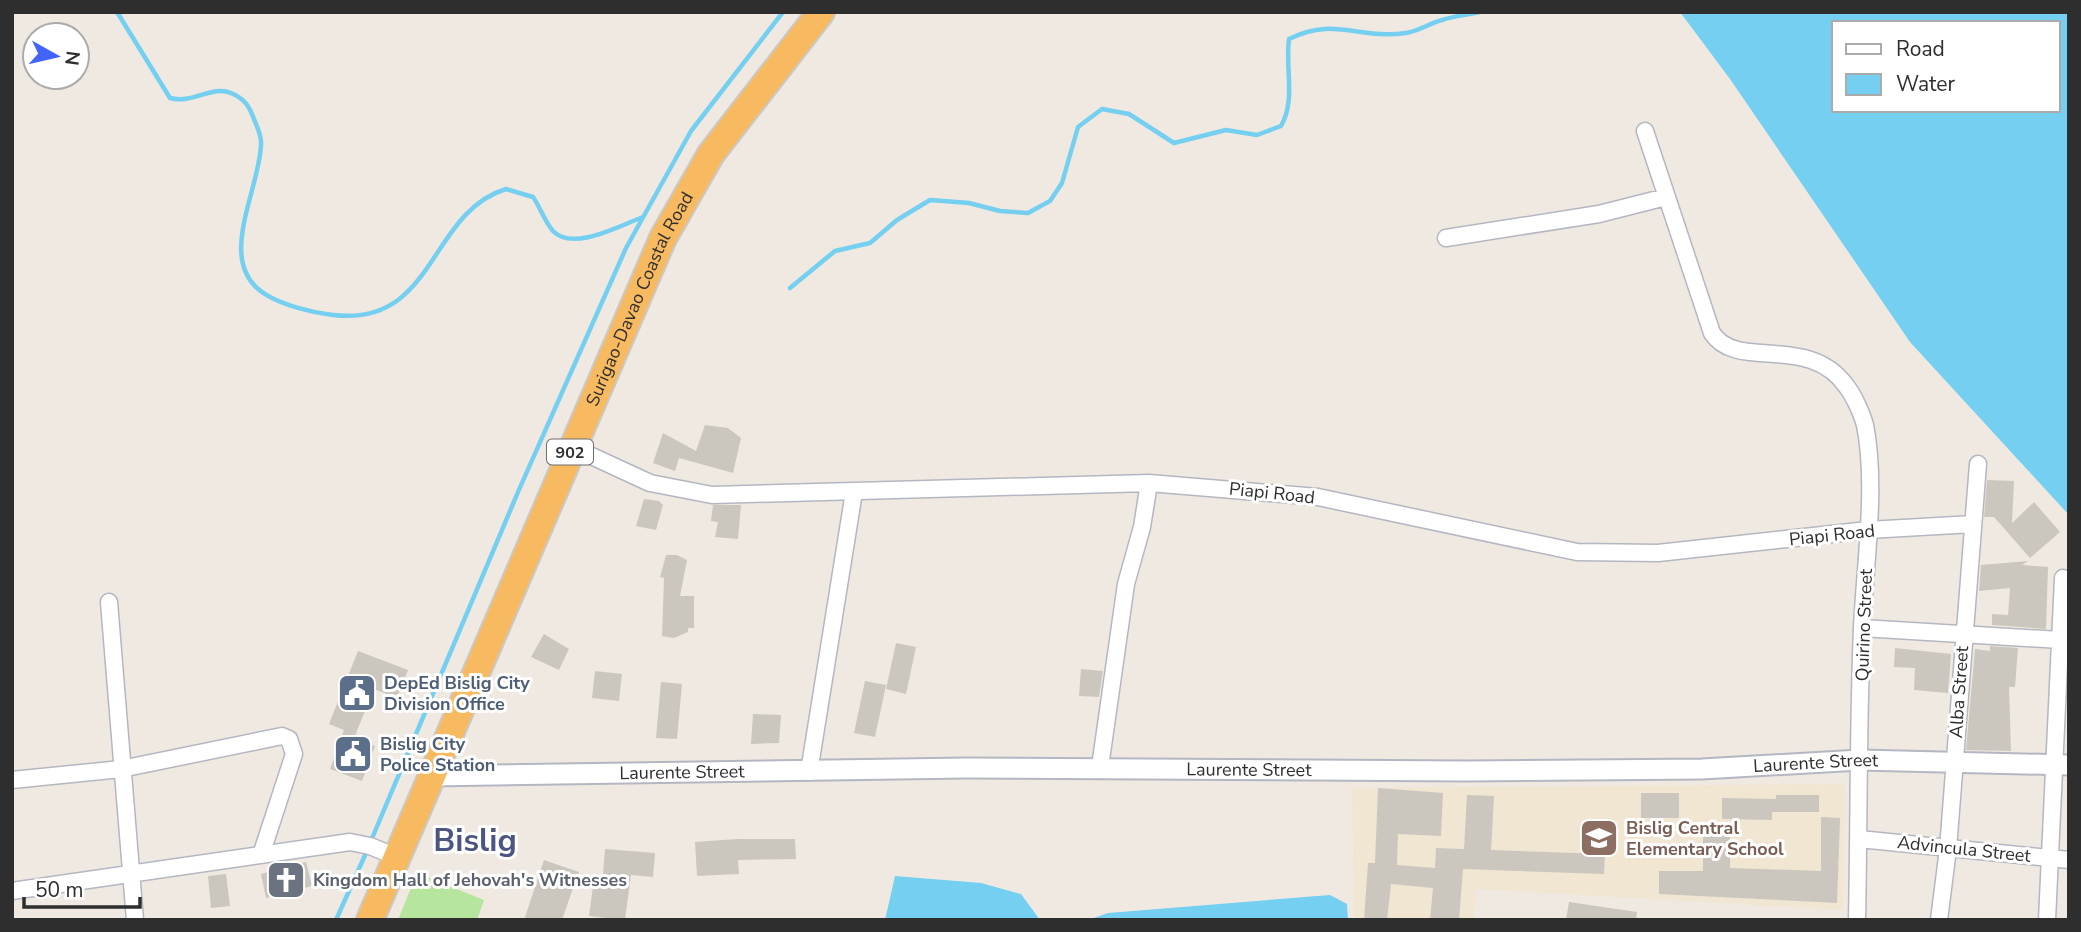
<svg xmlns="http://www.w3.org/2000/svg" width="2081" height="932" viewBox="0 0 2081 932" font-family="'Nunito Sans',sans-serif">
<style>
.education{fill:#f0e6d1}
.green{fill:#b6e59e}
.water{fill:#75cff0;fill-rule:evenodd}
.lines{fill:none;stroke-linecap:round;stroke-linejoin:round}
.stream{stroke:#75cff0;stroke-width:4.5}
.building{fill:#cbc7bf}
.minor-casing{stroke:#b4b7c1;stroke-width:19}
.tertiary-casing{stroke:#b4b7c1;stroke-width:23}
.trunk-casing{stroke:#c9c9c9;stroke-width:30}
.minor{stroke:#fff;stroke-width:16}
.tertiary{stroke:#fff;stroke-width:19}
.trunk{stroke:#f8ba60;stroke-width:26}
.labels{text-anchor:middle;stroke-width:6;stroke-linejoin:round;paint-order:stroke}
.shield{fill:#fff;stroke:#6d6d6d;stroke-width:2}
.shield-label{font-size:16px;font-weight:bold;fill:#2e2e2e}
.street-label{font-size:18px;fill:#2e2e2e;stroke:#fff}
.service-label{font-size:18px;font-weight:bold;fill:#4e5e75;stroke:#fff;text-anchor:start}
.education-label{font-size:18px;font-weight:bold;fill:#785e54;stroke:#fff;text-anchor:start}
.worship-label{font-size:18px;font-weight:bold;fill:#5b616d;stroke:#fff;text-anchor:start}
.town-label{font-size:32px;font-weight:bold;fill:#4d5680;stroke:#fff}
</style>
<rect width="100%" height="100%" fill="#efe9e1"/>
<path class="education" d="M1845,784L1843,910L1476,889L1474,920H1354L1352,788Z"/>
<path class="green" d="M417,873L484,900L477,920H398Z"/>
<path class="water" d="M1680,12H2069V515L1910,342L1730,79ZM1834,23H2058V110H1834Z
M895,876L981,883L1021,894L1040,920H885Z
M1330,895L1347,904L1348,920H1088L1108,913Z"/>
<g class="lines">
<path class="stream" d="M117,12L170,98C193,104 212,85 231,93C245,99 249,106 254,119C257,127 262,136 261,145C259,194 211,269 272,298C292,308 311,312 333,315C436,327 428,213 506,189L533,197C540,207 545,222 553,231C573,252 621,225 643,217
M790,288L835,251L870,243L897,220L930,200L969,203L1000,211L1028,213L1050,201L1062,183L1078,127L1102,109L1129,114L1174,143L1226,130L1257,135L1281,126C1296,100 1285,69 1289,39C1334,16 1360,40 1406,33C1419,31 1430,23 1442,20C1454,16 1467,15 1480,12
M373,836L518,492L626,248L691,131L783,12
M336,920L366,853"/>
</g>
<path class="building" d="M705,425L728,428L741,438L733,473L679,458L675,471L653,463L663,433L696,451Z
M1987,480L2014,481L2012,523L2034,502L2060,532L2030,558L1994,517H1984Z
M644,499L659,501L663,505L656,530L636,526Z
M713,505H741L738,539L715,537L718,522L711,521Z
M666,555H677L687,560L680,596H694V628H688V632L674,638L662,636L664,578L660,577Z
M2028,561L2022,565L2048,567L2046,629L1992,625V614L2008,615L2010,588L1979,591L1981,565Z
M544,634L569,649L559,670L531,657Z
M896,643L916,647L906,694L886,689Z
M1990,646L2018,648L2015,687H2009L2011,751L1966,750L1975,649L1990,651Z
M1895,648L1951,654L1948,693L1914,690L1915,668L1894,667Z
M358,651L408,670L397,698L374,689L354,738L375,746L362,781L330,769L344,730L329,724Z
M1081,669L1103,671L1099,697L1079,696Z
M595,671L622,674L619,701L592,698Z
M865,681L886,685L875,737L854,733Z
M661,682L682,684L677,739L656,738Z
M753,714L781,715L779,743L751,744Z
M1378,788L1443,793L1441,836L1398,834L1397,865L1435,868L1436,848L1464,849L1467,795L1494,796L1491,850L1605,854L1604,874L1463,869L1459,920H1430L1433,888L1391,884L1387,920H1364L1368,863H1375Z
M1641,793H1679V818H1641Z
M1776,795H1819V812H1772V820L1722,819V798L1776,799Z
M1821,817L1840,818L1837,903L1659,894V871H1703V826L1730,825V868L1821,871Z
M737,839H795L796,859L738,860L739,874L697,876L695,842Z
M605,849L655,853L653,877L631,875L625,920L589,916L593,886L602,887Z
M544,860L579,872L572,891L562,920H524Z
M306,862L312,886L266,898L261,874Z
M226,874L230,906L211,908L208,876Z
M1569,902L1637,912L1636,920H1566Z"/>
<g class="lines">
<g class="minor-casing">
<path id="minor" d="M1645,131L1712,333C1737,372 1809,332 1847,387C1854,396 1862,414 1865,425C1877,485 1865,565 1862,627C1858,725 1859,822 1857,920
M1446,238L1599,214L1666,197
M572,447L650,483L712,495L1149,483L1318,497L1577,552L1658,553L1868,530L1973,524
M109,602L135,920
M1862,628L2060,640
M1100,767L1126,584L1142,527L1149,483
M809,772L854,492
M12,780L121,769L282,736L289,739L294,754L261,855
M1859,839L2069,860
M12,891L350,842L370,846L397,857
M1939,920L1948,849L1978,464
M2047,920L2063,578"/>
</g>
<g class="tertiary-casing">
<g id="tertiary">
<path id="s1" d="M430,776L966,768L1466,771L1702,769L1860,760L2069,765"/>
</g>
</g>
<g class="trunk-casing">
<g id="trunk">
<path id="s2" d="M370,920L663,238L711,154L821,12"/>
</g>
</g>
<use href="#minor" class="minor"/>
<use href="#tertiary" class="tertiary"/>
<use href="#trunk" class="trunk"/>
</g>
<defs>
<g id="civic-square" transform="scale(2.0125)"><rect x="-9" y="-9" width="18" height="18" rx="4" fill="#5c6f8a" stroke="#fff"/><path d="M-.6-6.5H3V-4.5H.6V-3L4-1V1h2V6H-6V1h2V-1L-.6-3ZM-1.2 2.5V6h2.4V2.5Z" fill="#fff"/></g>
<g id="school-square" transform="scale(2.0125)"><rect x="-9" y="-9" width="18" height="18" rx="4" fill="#8d6e63" stroke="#fff"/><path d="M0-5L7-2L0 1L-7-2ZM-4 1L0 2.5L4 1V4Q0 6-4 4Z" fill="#fff"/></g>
<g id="church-square" transform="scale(2.0125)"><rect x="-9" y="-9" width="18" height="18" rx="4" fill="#6b7280" stroke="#fff"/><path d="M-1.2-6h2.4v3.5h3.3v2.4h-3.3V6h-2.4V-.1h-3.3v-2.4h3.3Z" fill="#fff"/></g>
</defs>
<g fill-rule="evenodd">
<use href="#civic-square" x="357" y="693"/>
<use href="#civic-square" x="353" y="754"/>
<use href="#school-square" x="1599" y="838"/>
<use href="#church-square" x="286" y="880"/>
</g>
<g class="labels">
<rect class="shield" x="547" y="439.5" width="46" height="25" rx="5"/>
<g class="shield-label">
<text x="570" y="458">902</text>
</g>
<g class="street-label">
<text dy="6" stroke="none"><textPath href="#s2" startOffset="677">Surigao-Davao Coastal Road</textPath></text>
<text transform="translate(1272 493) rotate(6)" y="6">Piapi Road</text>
<text transform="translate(1832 535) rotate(-6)" y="6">Piapi Road</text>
<text transform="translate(1864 625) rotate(-88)" y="6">Quirino Street</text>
<text transform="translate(1959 692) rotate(-86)" y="6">Alba Street</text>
<text dy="6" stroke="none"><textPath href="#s1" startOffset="1386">Laurente Street</textPath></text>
<text dy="6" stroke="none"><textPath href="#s1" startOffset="819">Laurente Street</textPath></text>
<text dy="6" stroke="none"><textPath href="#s1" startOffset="252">Laurente Street</textPath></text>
<text transform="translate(1964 849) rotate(6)" y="6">Advincula Street</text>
</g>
<g class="service-label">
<text x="384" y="689">DepEd Bislig City<tspan x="384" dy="21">Division Office</tspan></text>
<text x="380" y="750">Bislig City<tspan x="380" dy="21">Police Station</tspan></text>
</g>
<g class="education-label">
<text x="1626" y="834">Bislig Central<tspan x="1626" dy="21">Elementary School</tspan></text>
</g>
<g class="worship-label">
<text x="313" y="886">Kingdom Hall of Jehovah's Witnesses</text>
</g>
<g class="town-label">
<text x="475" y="851">Bislig</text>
</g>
</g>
<rect width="2081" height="932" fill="none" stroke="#2e2e2e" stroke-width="28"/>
<rect x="1832" y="21" width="228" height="91" fill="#ffffff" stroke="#ababab" stroke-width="2"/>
<rect x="1846" y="44" width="35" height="10" fill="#ffffff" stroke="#ababab" stroke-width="2"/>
<text x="1896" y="56" font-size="21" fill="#2e2e2e">Road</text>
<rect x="1846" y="74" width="35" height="21" fill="#75cff0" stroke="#ababab" stroke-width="2"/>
<text x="1896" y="91" font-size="21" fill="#2e2e2e">Water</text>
<g transform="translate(56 56) rotate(98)"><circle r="33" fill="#ffffff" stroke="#ababab" stroke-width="2"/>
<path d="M0-5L12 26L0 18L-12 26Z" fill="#4264fb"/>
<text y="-10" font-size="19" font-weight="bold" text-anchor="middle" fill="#2e2e2e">N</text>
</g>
<path d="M24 897v10h116v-10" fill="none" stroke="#2e2e2e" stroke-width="3.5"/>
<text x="35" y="897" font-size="21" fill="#2e2e2e" stroke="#ffffff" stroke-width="5" paint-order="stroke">50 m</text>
</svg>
